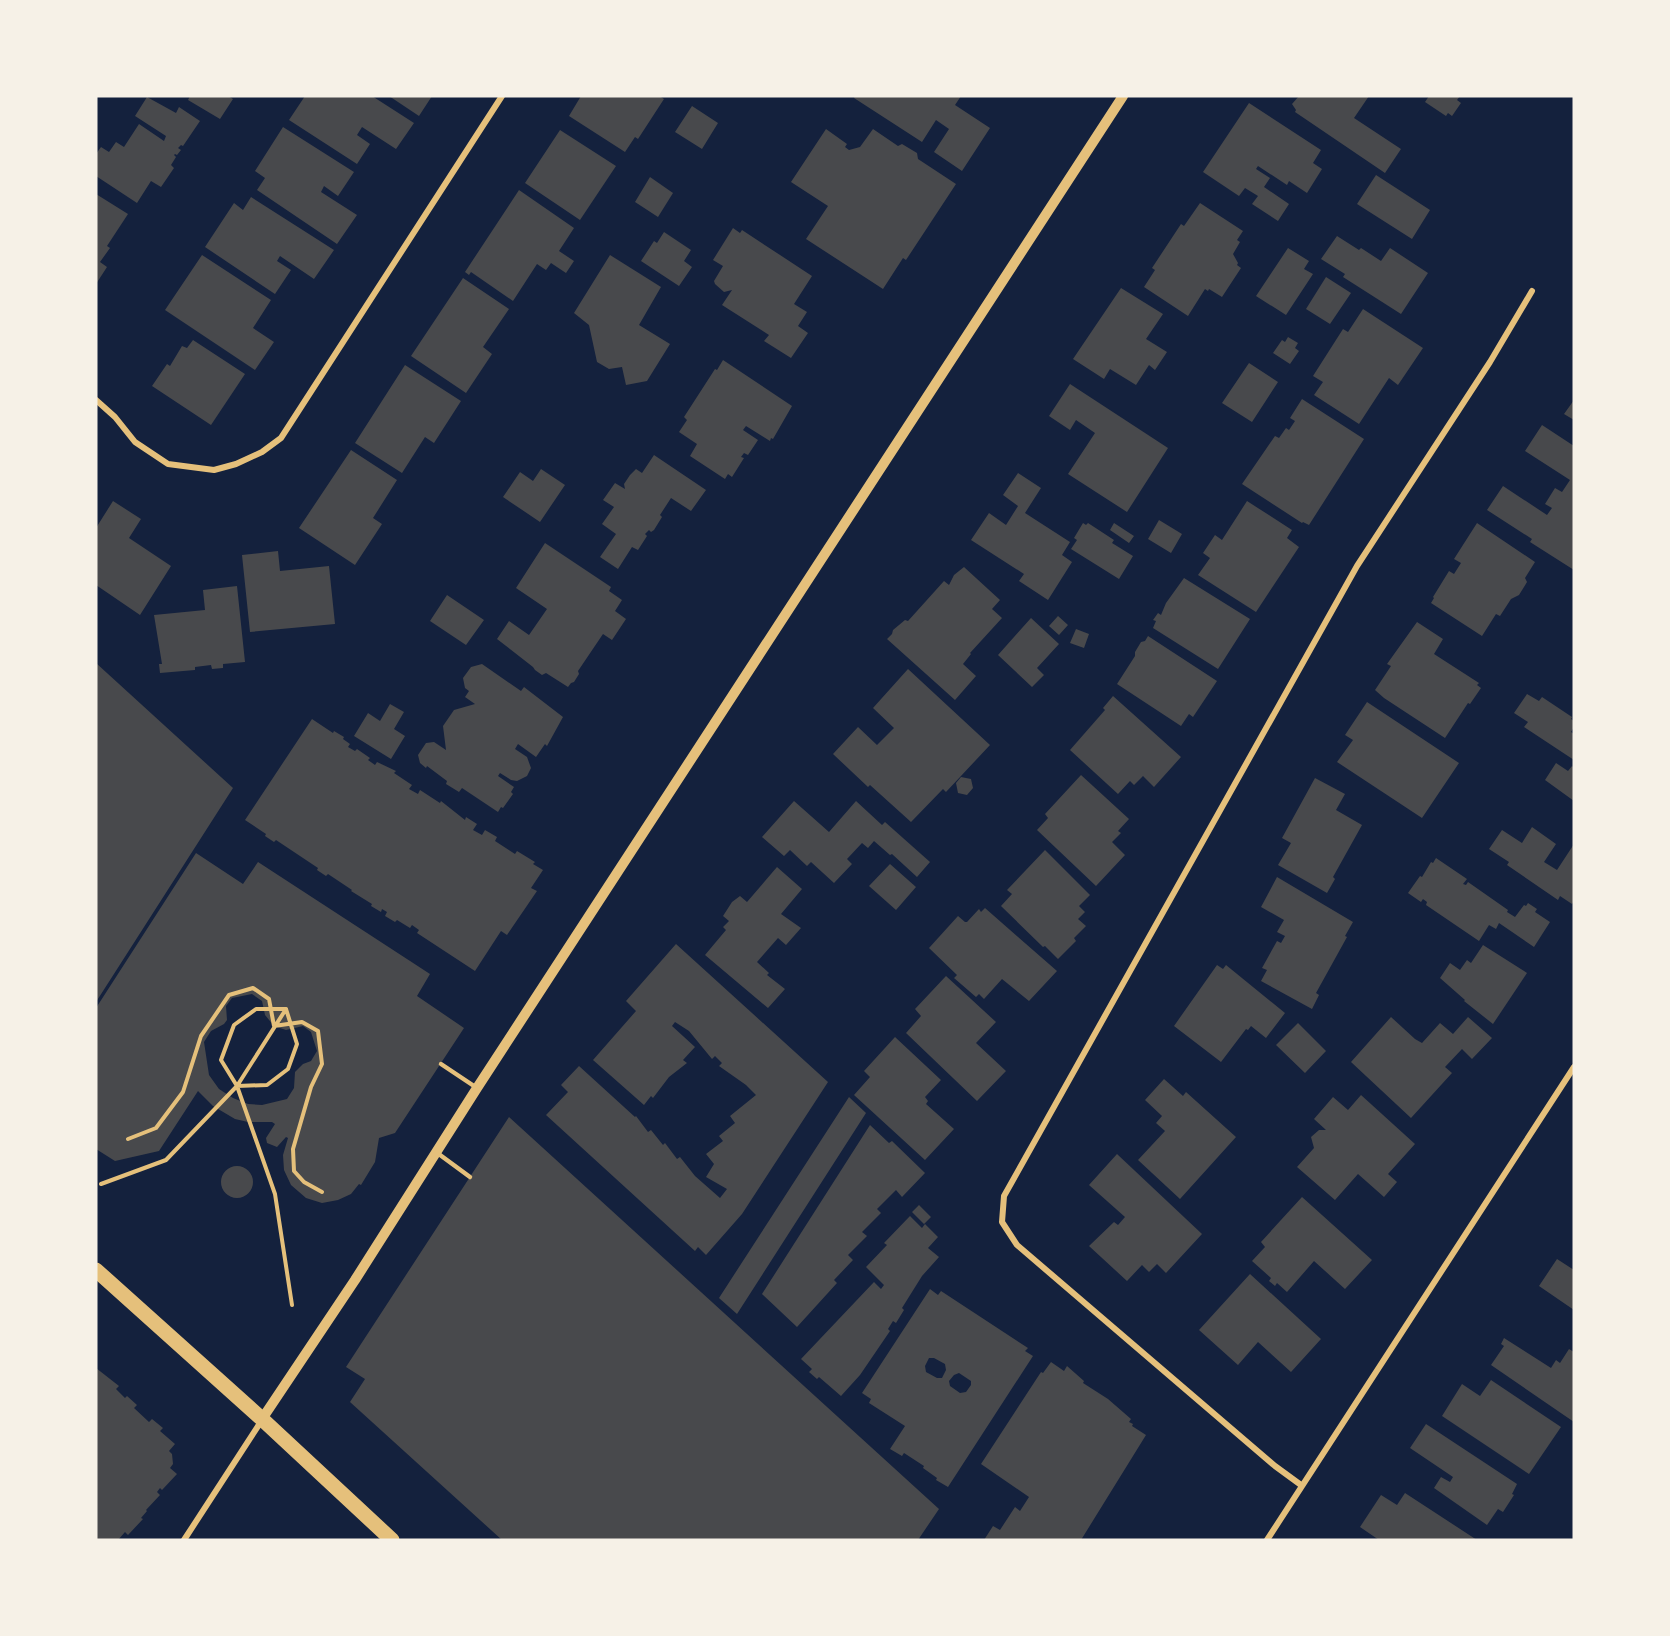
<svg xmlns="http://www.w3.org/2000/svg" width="1670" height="1636" viewBox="0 0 1670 1636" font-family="Raleway,sans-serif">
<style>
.building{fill:#48494c;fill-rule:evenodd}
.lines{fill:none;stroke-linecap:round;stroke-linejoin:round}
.path{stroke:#e5c07b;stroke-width:4}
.service{stroke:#e5c07b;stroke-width:4.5}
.minor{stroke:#e5c07b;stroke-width:6}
.tertiary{stroke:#e5c07b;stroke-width:10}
.primary{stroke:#e5c07b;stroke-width:15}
</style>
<rect width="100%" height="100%" fill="#14213d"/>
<path class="building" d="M190,96H228L233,99L220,119L188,100Z
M305,96H372L414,123L396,149L362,127L357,135L370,144L357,164L289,120Z
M389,96H432L419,116Z
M581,96H659L664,99L638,139L635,137L625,152L569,116Z
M855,96H961L955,105L990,128L962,171L934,152L949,129L936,120L922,142L854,98Z
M1299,96H1369L1354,118L1401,149L1385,173L1295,112L1296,110L1292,104Z
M1429,96H1460L1457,100L1461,103L1452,116L1448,113L1446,116L1425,102Z
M147,97L176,113L179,107L200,121L183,146L181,145L178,148L181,150L177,155L175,154L174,155L176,157L171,165L174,168L161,187L151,181L137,203L96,176V154L101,147L109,152L116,142L124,147L139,124L164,141L166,136L135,116Z
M1249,103L1321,150L1313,163L1322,169L1307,193L1289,181L1287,185L1258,166L1256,169L1270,178L1264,187L1289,204L1278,221L1252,204L1258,196L1245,188L1239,196L1203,172Z
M692,106L718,123L702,149L675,132Z
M283,127L354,172L338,196L324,186L321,192L357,215L337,244L257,190L265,178L255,171Z
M826,129L847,144L845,147L849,150L860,147L873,129L898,146L902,144L917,153L918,159L956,184L906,260L903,258L883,289L806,239L828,206L791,182Z
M560,130L616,166L580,220L525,183Z
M1376,175L1430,210L1412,239L1357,204Z
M650,177L673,193L658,217L635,202Z
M519,190L574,228L559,251L574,261L566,273L551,263L546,270L537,264L513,301L471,272L469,275L465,272Z
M96,194L128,214L107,246L110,248L100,262L107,267L96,284Z
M251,197L334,250L314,279L280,256L277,261L291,270L275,294L205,247L234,203L243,210Z
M1200,203L1243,231L1237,240L1240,242L1233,254L1238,263L1237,265L1241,268L1222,297L1209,289L1208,291L1205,289L1188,316L1144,287L1155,270L1152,268L1181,224L1184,226Z
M733,228L740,233L742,230L812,276L794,304L807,312L798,326L808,333L791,358L764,341L769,335L722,305L732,290L724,292L715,284L714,281L723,266L713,260Z
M664,232L691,250L684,261L692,267L679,286L641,261L654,241L657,243Z
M1337,236L1359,250L1361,248L1381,261L1390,248L1428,273L1401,314L1343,277L1345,274L1321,259Z
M1288,248L1309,261L1304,269L1313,274L1286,315L1256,296Z
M202,255L271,300L253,328L274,342L255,370L165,310Z
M610,255L661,287L639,325L670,344L647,381L626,385L622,367L609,369L597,362L589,325L574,313Z
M1326,277L1351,293L1330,324L1306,309Z
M463,278L509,309L483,347L492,354L466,393L411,356Z
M1121,288L1163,314L1146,339L1167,352L1155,370L1149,365L1136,385L1110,369L1104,379L1073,359Z
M1363,309L1423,348L1398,385L1389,378L1359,424L1314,395L1323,382L1313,376L1343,329L1348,332Z
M1288,337L1298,343L1295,348L1299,351L1290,364L1273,353L1282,340L1285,342Z
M193,340L245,374L211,425L152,386L167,364L170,366L182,346L187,348Z
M723,360L792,406L773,439L771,438L770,441L746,426L743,430L758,440L748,455L744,453L741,457L744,458L732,477L728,474L725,479L690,456L697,444L679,432L687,420L684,417L715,369L717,370Z
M1249,363L1278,382L1252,422L1222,403Z
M405,365L461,401L434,443L425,437L402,473L355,443Z
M1070,384L1168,448L1127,512L1068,474L1095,433L1076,420L1070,430L1049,416Z
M1302,399L1364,439L1309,525L1303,522L1302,523L1242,484L1275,436L1279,438L1286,428L1289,430L1295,421L1290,418Z
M1574,400V420L1564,414Z
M1542,425L1574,446V570L1530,542L1532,539L1487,510L1503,486L1547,515L1552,508L1545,504L1555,488L1562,492L1570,480L1525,451Z
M351,450L397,480L373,518L382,524L355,565L299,528Z
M654,455L706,490L691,511L671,498L660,515L662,517L654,530L651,532L649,530L645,534L647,536L638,550L632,547L618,569L600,557L616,534L602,524L614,507L603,500L615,483L625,489L624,484L630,475L636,469L642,473Z
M541,469L565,485L540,522L503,497L520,472L533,481Z
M1018,473L1041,488L1025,513L1070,542L1062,555L1072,562L1048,600L1019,581L1024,574L971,540L989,513L1006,525L1018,506L1003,495Z
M113,501L141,519L129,538L171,566L140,615L96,585V528Z
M1247,501L1292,530L1287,538L1299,547L1256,612L1198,575L1210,558L1203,553L1215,535L1222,540Z
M1159,520L1182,534L1171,553L1148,539Z
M1083,523L1086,525L1088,523L1114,540L1112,543L1133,556L1119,579L1071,549L1077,540L1074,538Z
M1114,523L1134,536L1129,543L1110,530Z
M1477,523L1535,562L1525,578L1527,582L1519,595L1511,599L1500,616L1496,614L1482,636L1431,603L1434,598L1433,597L1449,571L1454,574L1461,563L1454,559Z
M545,543L611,587L609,591L622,600L615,611L626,619L612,640L603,634L578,671L579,674L574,682L571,683L568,687L546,673L542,675L535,670L533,667L497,639L509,621L529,635L547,609L516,588Z
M278,551L280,571L329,566L335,624L250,632L242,555Z
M964,567L1000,600L992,609L1002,618L970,653L971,654L963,664L976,676L955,700L887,639L892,634L893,630L905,620L908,621L944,581L949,585L954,575Z
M1184,578L1250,619L1218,669L1153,628L1156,621L1153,620L1158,613L1161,615L1166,603Z
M237,586L245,662L223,664V668L212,669L211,665L195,667V670L160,673L159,664H162L154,615L205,610L203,590Z
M447,595L484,620L466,645L430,621Z
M1058,616L1068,625L1059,635L1049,626Z
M1031,618L1059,644L1037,668L1044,675L1032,687L998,655Z
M1417,622L1443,639L1434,654L1479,683L1477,685L1481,688L1470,704L1468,703L1445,738L1384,698L1375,690L1391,666L1387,664Z
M1076,629L1089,634L1084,648L1070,643Z
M1148,636L1217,681L1193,717L1189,714L1181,726L1117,684L1135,656V652L1141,642L1145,641Z
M96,663L233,788L96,1002Z
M482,664L521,691L524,687L563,717L547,746L545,744L536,757L518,744L515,749L527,757L531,768L527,776L517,781L511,780L500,773L498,776L514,787L511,792L513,794L503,808L501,807L498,812L462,788L459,792L446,784L447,781L427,766L426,768L420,763L418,755L426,743L434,742L446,750L443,726L454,710L475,704L465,697L469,691L465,688L463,678L471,667Z
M908,669L990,745L946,792L943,789L911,822L870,785L868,787L833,754L858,727L877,745L894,728L873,708Z
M1527,694L1539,701L1542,697L1572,717L1571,719L1574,721V727L1571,732L1574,734V760L1524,727L1528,722L1514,713Z
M1113,696L1181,757L1154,787L1143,776L1134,785L1130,781L1118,794L1070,750L1105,710L1103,708Z
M1367,702L1459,763L1422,818L1337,762L1353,740L1345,735Z
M390,704L404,712L394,729L405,736L391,759L354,736L368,713L380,721Z
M312,719L333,733L334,731L344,737L343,739L350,744L348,747L355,751L357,749L370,758L368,760L375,765L377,762L396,771L394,773L412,785L409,789L418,794L420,790L440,803L441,801L465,820L466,817L477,824L473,830L482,835L485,830L497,837L495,841L515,854L517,851L535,862L533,864L543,870L531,888L537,891L507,935L501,931L475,971L417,933L419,930L412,925L410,928L397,920L395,922L385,916L387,912L382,909L381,912L371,906L372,904L351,891L352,890L328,874L326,876L317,870L318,868L276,840L274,842L265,836L266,834L245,820Z
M1556,763L1568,771L1572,766L1574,768V801L1545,780Z
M1081,775L1129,819L1118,831L1121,833L1112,842L1125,855L1096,886L1037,830L1048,818L1045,814Z
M961,777L971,779L973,788L967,795L958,793L956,783Z
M1315,778L1345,794L1336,810L1362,825L1333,877L1335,879L1327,893L1278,865L1291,843L1282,838Z
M794,801L829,832L856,801L882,825L885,822L930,862L917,877L892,854L890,855L874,841L868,848L862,843L847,859L852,864L834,883L811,862L807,866L790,850L784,856L762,837Z
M1532,827L1556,844L1544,862L1557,870L1574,844V901L1572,904L1560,896L1558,900L1507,865L1509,862L1489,849L1502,830L1522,843Z
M1045,850L1090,895L1079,906L1085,912L1078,919L1086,926L1074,938L1076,941L1058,959L1045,946L1043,947L1001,906L1012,894L1007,890Z
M196,853L243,884L258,862L430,974L417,996L464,1028L395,1133L379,1138L375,1162L361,1185L359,1184L351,1194L338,1200L322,1203L306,1198L291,1185L284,1170L283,1155L288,1138L286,1137L277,1147L267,1143L266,1138L275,1124L272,1122H248L235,1119L213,1106L198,1091L159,1151L115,1161L96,1149V1008ZM252,994L262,1001L265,1015L274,1026L286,1030L303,1026L311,1032L317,1051L311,1061L303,1064L295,1072L294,1088L287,1099L262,1105L248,1104L233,1098L219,1089L209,1075L204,1042L211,1031L224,1024L227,1020L226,1006L232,998Z
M1436,858L1467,879L1463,884L1466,885L1468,882L1508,910L1507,912L1515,917L1524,905L1526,906L1528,903L1537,909L1535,912L1550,922L1534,947L1499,923L1496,929L1489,925L1479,941L1426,905L1427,902L1423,899L1421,902L1408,893L1420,876L1422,877L1431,862L1433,863Z
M890,864L916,887L896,910L869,886Z
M777,867L802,889L781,914L801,928L786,945L778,938L757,962L769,973L767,975L785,989L768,1008L705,955L726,930L723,927L729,921L723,916L732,902L740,896L747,902Z
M1277,877L1353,922L1345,936L1347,937L1316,993L1319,995L1312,1009L1261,981L1267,970L1262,968L1277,941L1281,943L1285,936L1277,932L1284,920L1261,907Z
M985,908L1057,971L1029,1001L1002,979L984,999L979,994L976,997L954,978L957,975L929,948L958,916L965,922H967L979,909L981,912Z
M676,944L828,1082L742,1214L706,1255L698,1247L695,1251L546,1115L568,1092L561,1085L579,1066L635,1117L636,1116L648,1132L651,1130L663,1145L665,1143L677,1159L680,1157L695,1176L720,1198L727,1189L706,1177L714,1164L706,1154L723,1141L719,1136L735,1123L730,1116L756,1095L746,1085L719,1066L722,1063L715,1056L712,1059L689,1031L675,1022L672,1026L695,1047L683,1060L687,1063L669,1077L653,1098L651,1096L644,1105L593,1060L636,1011L626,1001Z
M1483,945L1527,973L1493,1024L1464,1001L1465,1000L1440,978L1450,963L1460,970L1467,960L1471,963Z
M1217,965L1223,969L1226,965L1285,1013L1266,1038L1251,1026L1248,1030L1246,1029L1221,1062L1174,1026Z
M946,976L996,1022L976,1043L1006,1071L977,1101L906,1033L921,1016L915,1009Z
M1391,1017L1415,1039L1422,1043L1440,1023L1453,1034L1468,1017L1492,1038L1472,1059L1462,1049L1445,1067L1452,1073L1411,1118L1351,1062Z
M1298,1023L1326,1051L1305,1073L1276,1045Z
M895,1037L941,1080L925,1097L928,1101L926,1104L954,1129L925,1160L854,1095L870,1077L864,1071Z
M1164,1079L1183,1096L1186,1092L1236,1137L1180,1199L1138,1160L1165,1131L1156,1123L1162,1116L1145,1100Z
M1361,1095L1415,1144L1388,1174L1397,1182L1384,1197L1358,1174L1335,1200L1297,1167L1314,1148L1311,1137L1319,1130H1326L1314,1119L1333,1097L1348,1110Z
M849,1097L866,1113L737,1314L719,1298Z
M509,1117L939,1509L918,1540H502L350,1402L365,1379L346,1367Z
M870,1125L889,1143L892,1141L925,1173L902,1197L896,1190L877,1209L881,1213L862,1232L867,1236L848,1255L853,1260L834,1280L837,1283L797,1327L762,1294Z
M1117,1154L1202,1234L1166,1273L1157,1264L1149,1272L1142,1265L1127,1281L1089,1246L1114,1222L1118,1225L1125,1217L1089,1185Z
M221 1182a16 16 0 1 1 32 0a16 16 0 1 1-32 0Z
M1302,1197L1372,1260L1345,1289L1314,1261L1287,1292L1277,1283L1275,1286L1269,1281L1271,1278L1252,1261L1265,1247L1261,1242Z
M919,1205L931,1217L924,1224L912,1212Z
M910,1216L922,1228L925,1224L938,1237L928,1248L939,1257L922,1276L902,1308L904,1310L896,1323L893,1321L888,1329L890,1331L860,1375L841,1396L819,1377L817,1379L809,1372L812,1369L801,1359L874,1282L881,1289L884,1285L866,1267L887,1245L884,1243Z
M1557,1259L1574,1270V1310L1539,1286Z
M1250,1274L1321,1339L1291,1372L1258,1342L1238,1365L1199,1330Z
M930,1289L938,1295L941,1291L1028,1348L1025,1351L1033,1356L948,1487L936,1480L937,1478L923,1468L924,1466L904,1453L902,1456L890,1449L905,1426L869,1403L871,1399L862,1393ZM929,1358H934L945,1364L946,1370L942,1378H937L926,1372L925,1366ZM959,1373L971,1381V1385L966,1392L960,1393L950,1386L949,1381L954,1375Z
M1504,1338L1551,1368L1556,1360L1560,1363L1569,1349L1574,1352V1422L1491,1365L1504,1346L1501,1344Z
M1051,1362L1064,1371L1067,1366L1084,1381L1083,1383L1108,1399L1131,1419L1129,1422L1133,1424L1132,1426L1146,1435L1081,1540H984L993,1526L1000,1530L1015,1507L1020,1511L1029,1497L981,1464L1041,1372L1043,1373Z
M96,1368L119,1386L116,1389L125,1398L127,1396L137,1405L134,1408L149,1422L152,1419L163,1428L160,1431L175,1444L169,1451L172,1454L173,1464L170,1468L177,1474L162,1490L160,1488L157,1492L160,1495L146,1510L147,1511L141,1518L143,1519L128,1535L125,1532L118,1540H96Z
M1491,1380L1561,1427L1529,1474L1442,1416L1462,1384L1480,1396Z
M1426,1424L1517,1484L1512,1494L1514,1495L1503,1512L1498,1509L1487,1525L1434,1488L1441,1477L1450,1482L1453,1477L1410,1448Z
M1405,1493L1477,1540H1379L1360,1527L1381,1495L1397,1505Z"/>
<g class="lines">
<path class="path" d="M286,1009H256L234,1025L221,1060L237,1086L275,1194L292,1305
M237,1086L267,1085L288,1069L297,1044L286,1009
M128,1139L156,1128L183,1092L201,1036L229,995L253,988L269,999L274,1026L302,1022L318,1031L322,1064L311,1087L293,1149L294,1171L304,1182L322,1192
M101,1184L166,1160L237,1086L286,1009"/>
<path class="service" d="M441,1064L477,1088
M436,1152L470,1177"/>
<path class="minor" d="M96,400L115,417L135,442L168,464L214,470L236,464L262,452L281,438L502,96
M1301,1485L1275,1466L1017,1245L1002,1222L1004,1196L1357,566L1490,362L1532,291
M184,1540L262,1420
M1267,1540L1574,1067"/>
<path class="tertiary" d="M262,1419L355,1280L477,1088L1123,96"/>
<path class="primary" d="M96,1270L262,1419L392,1540"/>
</g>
<rect width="1670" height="1636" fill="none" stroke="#f6f1e7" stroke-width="195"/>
</svg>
